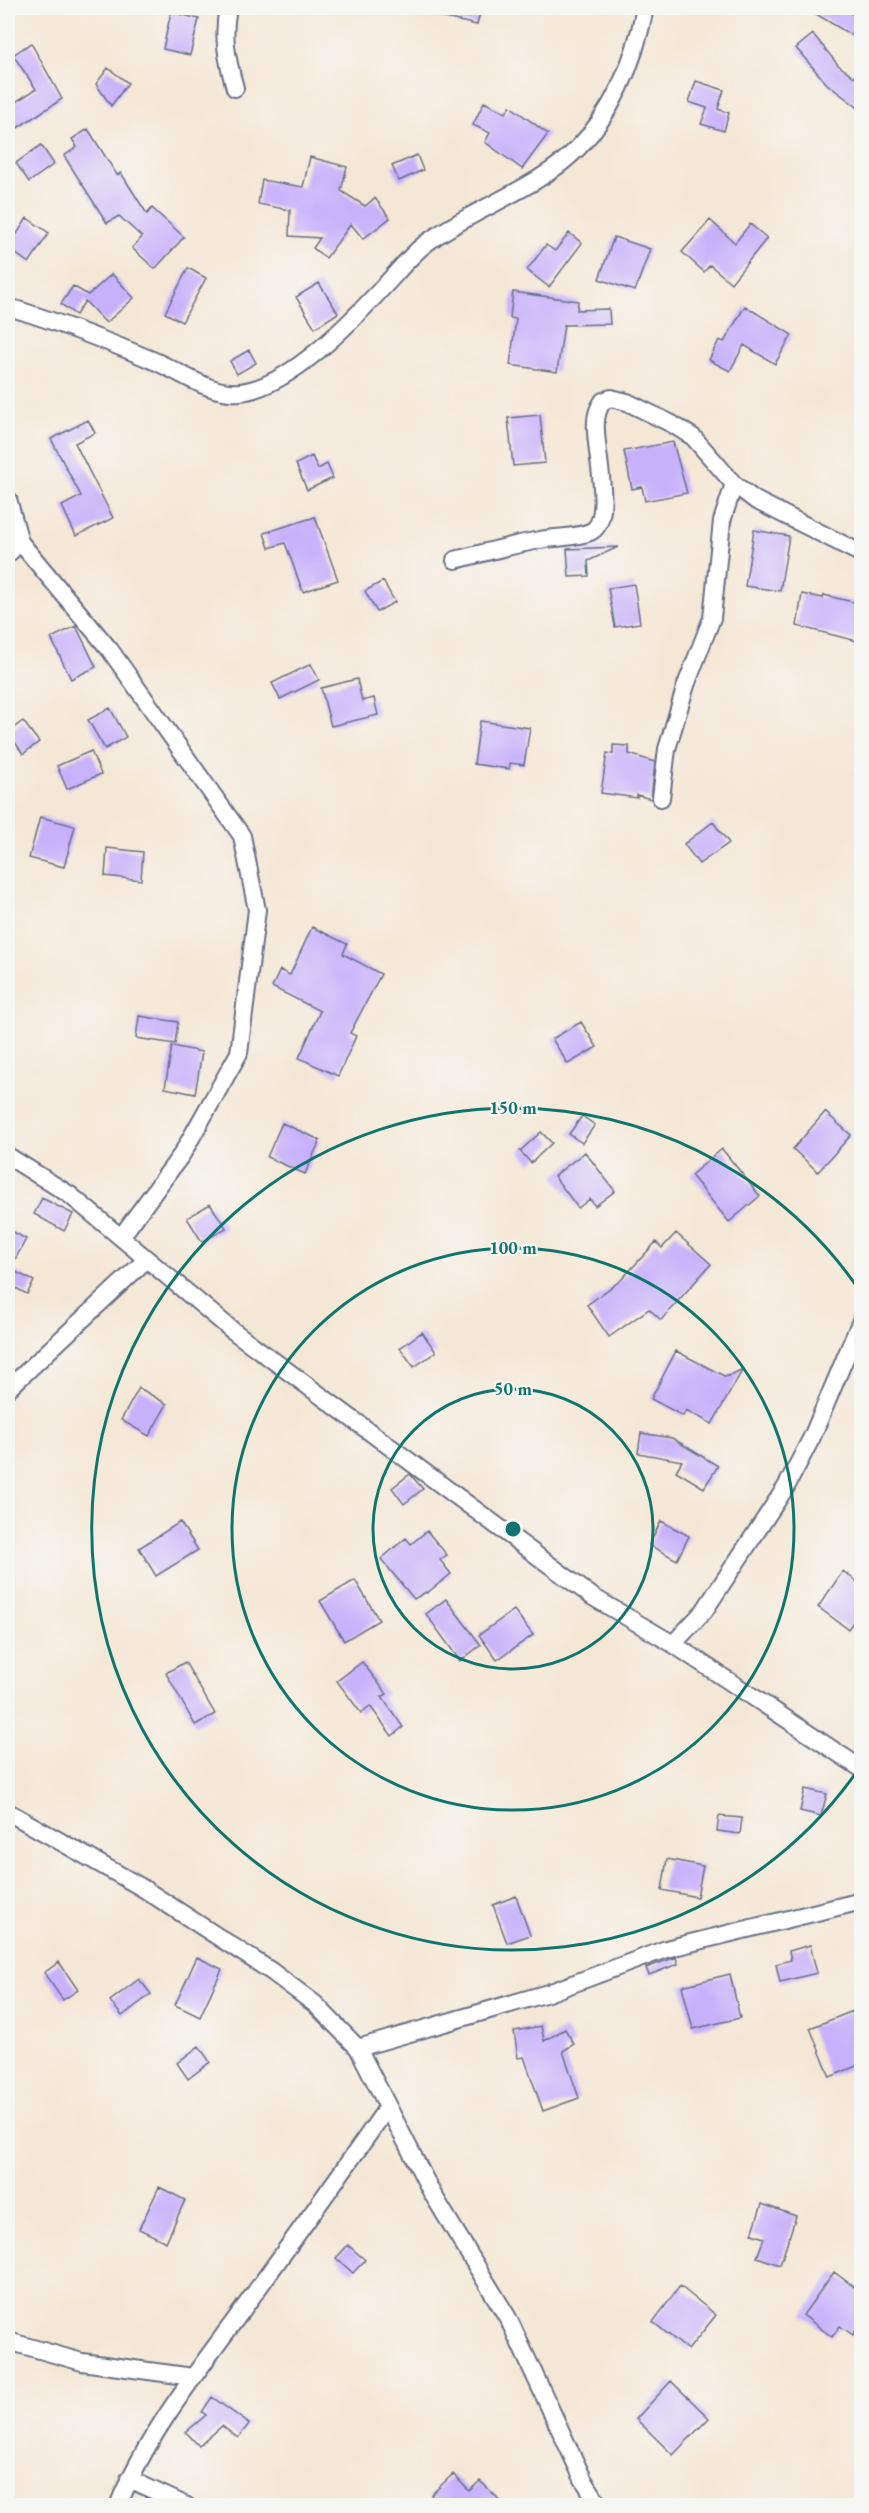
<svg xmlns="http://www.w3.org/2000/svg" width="869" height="2513" viewBox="0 0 869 2513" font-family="'EB Garamond',serif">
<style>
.building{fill:#c7b1fb}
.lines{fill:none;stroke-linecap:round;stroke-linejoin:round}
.street-casing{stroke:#676f88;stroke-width:20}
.street{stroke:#fff;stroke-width:16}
.ring{fill:none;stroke:#0f766e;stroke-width:3}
.centre{fill:#0f766e;stroke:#f6f6f2;stroke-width:3}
.ring-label{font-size:18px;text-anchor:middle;font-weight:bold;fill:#0f766e;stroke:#f6f6f2;stroke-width:4.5;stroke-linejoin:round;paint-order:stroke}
</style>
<rect width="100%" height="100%" fill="#f6f6f2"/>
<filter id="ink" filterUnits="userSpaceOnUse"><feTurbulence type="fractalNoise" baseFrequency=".0167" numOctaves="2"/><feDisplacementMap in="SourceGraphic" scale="12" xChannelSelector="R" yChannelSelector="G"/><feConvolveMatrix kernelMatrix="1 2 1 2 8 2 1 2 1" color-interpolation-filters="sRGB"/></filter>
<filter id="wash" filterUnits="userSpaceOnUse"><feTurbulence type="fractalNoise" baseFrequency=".008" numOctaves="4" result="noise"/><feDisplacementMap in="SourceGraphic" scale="24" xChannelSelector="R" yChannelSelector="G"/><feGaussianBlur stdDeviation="1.35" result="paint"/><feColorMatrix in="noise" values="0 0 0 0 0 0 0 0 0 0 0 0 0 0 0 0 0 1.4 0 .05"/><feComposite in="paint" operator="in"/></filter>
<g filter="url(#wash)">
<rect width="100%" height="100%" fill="#f5e7d5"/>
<g id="blocks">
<path class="building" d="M428,8H481L477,25L427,14Z
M806,8H844L861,21V41Z
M171,12L199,19L190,55L163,49Z
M813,34L838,65L861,82V110L827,84L796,48Z
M31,43L62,99L8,134V107L36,89L13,55Z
M108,68L128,83L111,106L96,84Z
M696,81L724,90L718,109L729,113L724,131L701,124L707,108L689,102Z
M484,102L506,113L510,106L548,134L522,169L485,142L490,133L473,125Z
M88,129L117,175L121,173L147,214L152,208L184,237L155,269L132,248L142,237L119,216L107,223L64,156L77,147L72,139Z
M41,145L54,164L29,182L16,163Z
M417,155L423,170L399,181L392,166Z
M310,157L347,167L341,191L365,206L375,198L390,218L363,239L351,224L326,258L313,248L320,238L289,236L290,210L258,204L262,180L303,187Z
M27,218L49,233L29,263L8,248Z
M710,220L735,243L750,224L767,238L731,283L710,265L704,272L682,252Z
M569,233L582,243L549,287L527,270L546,245L555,251Z
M614,237L650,249L635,291L599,279Z
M188,268L206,278L182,322L165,313Z
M112,274L134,298L106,323L85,301L76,315L61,304L73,286L88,295Z
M319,283L338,313L315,328L296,297Z
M513,292L578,301L577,310L609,309L610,324L564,325L557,372L510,365L516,319L510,318Z
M745,306L792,335L775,364L744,345L730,371L709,360L719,340L724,342Z
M249,350L256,363L237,374L230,361Z
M540,415L545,463L513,466L508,418Z
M88,420L95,433L75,443L113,518L76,536L62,506L81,496L51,439Z
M673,442L687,493L645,501L642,487L632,489L624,451Z
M312,456L318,469L327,464L333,478L307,490L296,464Z
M315,517L338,580L303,592L285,543L269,548L264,533Z
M754,530L789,536L780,591L745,586Z
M618,547L588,561L589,576L569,577L567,549Z
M383,581L395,602L377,612L365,591Z
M634,584L640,623L615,627L608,588Z
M802,594L823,598L824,595L861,604V642L797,626Z
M76,626L96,667L71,679L51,638Z
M311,664L319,680L280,699L272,683Z
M357,679L362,701L374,698L378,715L331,726L321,688Z
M110,708L126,737L105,749L88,720Z
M23,721L39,742L23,754L8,732Z
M480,721L530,728L524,765L510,763L509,769L474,764Z
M613,745L629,746V754L655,762L651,799L637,795V798L601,793L607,753L613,754Z
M91,751L101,774L67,789L57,766Z
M40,817L75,826L64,867L29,858Z
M713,822L729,843L699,864L684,844Z
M107,848L143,852L141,880L105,876Z
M312,927L347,944L343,954L381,974L350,1033L356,1036L338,1076L299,1058L320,1011L272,987L280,970L290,975Z
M139,1016L178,1022L175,1044L136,1038Z
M581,1022L597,1047L568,1064L552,1039Z
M172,1046L202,1052L195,1094L165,1088Z
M825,1112L851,1135L818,1172L793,1149Z
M582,1116L595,1125L582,1143L569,1134Z
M282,1123L320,1140L305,1174L267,1157Z
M541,1132L552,1143L531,1163L520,1151Z
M722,1149L760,1196L729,1222L691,1175Z
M585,1152L615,1191L595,1206L590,1199L578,1208L554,1176Z
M42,1198L73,1214L64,1231L34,1214Z
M210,1204L226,1228L202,1242L187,1218Z
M8,1229L26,1239L10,1269L34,1281L27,1294L8,1284Z
M676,1233L711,1264L661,1320L649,1309L609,1337L587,1305L621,1280L656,1242L662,1248Z
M422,1332L436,1352L414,1367L400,1348Z
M676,1351L726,1377L743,1369L712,1424L686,1410L683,1416L651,1399Z
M139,1388L167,1404L149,1436L121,1420Z
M641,1433L672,1438L718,1466L704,1488L676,1471L682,1461L638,1453Z
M410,1474L423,1489L404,1504L392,1488Z
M661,1521L689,1536L677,1560L649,1545Z
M180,1522L198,1550L156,1576L139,1548Z
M427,1531L447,1555L440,1560L451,1574L427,1593L426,1592L414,1599L381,1559L406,1538L411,1544Z
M843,1571L861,1585V1611L848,1629L818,1607Z
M355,1580L379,1620L344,1641L320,1601Z
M446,1599L481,1645L460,1661L426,1614Z
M514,1610L533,1635L497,1660L479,1635Z
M185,1662L215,1714L195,1725L166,1673Z
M362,1662L387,1694L382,1697L403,1727L392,1736L370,1706L361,1713L337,1681Z
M805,1789L827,1794L821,1816L800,1811Z
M719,1816L742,1818L740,1834L717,1831Z
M667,1859L703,1866L697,1897L662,1890Z
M516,1896L530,1935L507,1943L493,1905Z
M810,1945L817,1973L780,1982L776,1964L791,1960L789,1951Z
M197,1957L222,1969L200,2017L175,2005Z
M676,1957L678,1964L649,1975L646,1968Z
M59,1962L78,1990L63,2000L44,1973Z
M730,1974L740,2018L693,2029L682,1986Z
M139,1979L151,1994L122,2016L110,2001Z
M853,2011L861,2032V2064L830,2077L810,2028Z
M541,2026L544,2041L565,2029L574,2044L563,2051L579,2098L543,2111L524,2057L518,2058L514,2031Z
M199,2046L210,2062L188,2079L177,2063Z
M159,2187L185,2200L166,2242L139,2229Z
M762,2204L796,2216L780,2265L757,2257L764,2238L752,2234Z
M348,2245L365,2260L353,2273L336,2258Z
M834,2272L861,2292V2323L853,2335L840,2326L832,2337L803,2315Z
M680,2286L716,2315L688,2350L653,2322Z
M671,2381L709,2418L673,2455L636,2419Z
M212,2397L249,2424L238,2438L222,2426L199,2446L186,2432L206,2415L202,2412Z
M453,2474L469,2491L480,2481L505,2505H441L431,2495Z"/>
</g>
</g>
<g filter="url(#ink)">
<use href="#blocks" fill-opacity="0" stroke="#676f88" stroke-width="1.5"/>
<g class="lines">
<g class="street-casing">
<path id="street" d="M228,8C222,36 227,60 235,88
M8,307C57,321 104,340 152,360C180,371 209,395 240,392C290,387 354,319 387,283C401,268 415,250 432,239C477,207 539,188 578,148C615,110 635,59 645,8
M8,499L20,542L110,650L242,836L257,910L239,1053L182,1154L121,1237
M8,554L20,542
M455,560C483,553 511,545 540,540C555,537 576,538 590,532C616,521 593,446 596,422C596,414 599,407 603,401L611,398L627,402L672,424L693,437L734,484L755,500L862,554
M661,798L667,749L686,685L712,618L722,521L734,484
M8,1156L70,1195L232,1330L593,1597L673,1644L862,1769
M8,1389L147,1259
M673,1644L704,1611L786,1487L812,1437L862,1318
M8,1812L141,1887L271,1971L315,2004L358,2048L432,2193L508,2318L583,2479L600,2506
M358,2048L548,1993L666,1949L862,1901
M8,2341L82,2362L193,2377
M129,2479L187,2506
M118,2506C146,2436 194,2376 238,2316C288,2247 338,2178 387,2108"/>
</g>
<use href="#street" class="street"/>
</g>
</g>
<g class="ring">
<circle cx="513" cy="1529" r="140"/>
<circle cx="513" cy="1529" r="281"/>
<path d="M860 1767A421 421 0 1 1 860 1291"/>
</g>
<circle cx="513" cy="1529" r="9" class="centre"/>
<g class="ring-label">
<text x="513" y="1114">150 m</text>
<text x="513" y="1254">100 m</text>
<text x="513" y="1395">50 m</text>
</g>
<rect width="869" height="2513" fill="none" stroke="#f6f6f2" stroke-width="30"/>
</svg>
